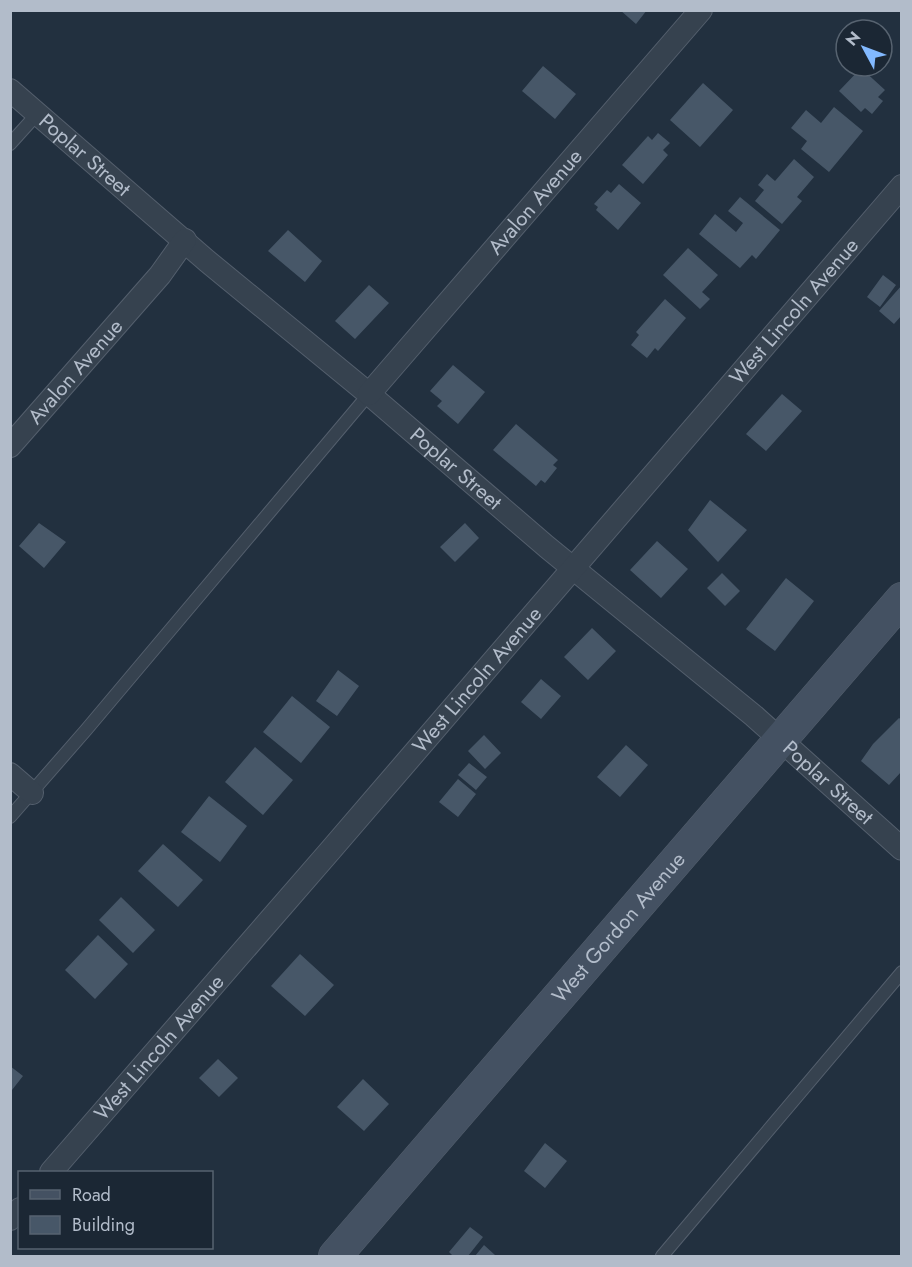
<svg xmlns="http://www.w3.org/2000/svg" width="912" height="1267" viewBox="0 0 912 1267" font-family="Jost,sans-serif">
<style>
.building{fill:#475768}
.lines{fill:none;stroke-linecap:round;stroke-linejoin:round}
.lane-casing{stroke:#545f6d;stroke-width:14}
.street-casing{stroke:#545f6d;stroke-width:24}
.secondary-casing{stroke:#545f6d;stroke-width:34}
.lane{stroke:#36424f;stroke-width:12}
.street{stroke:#36424f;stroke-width:22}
.secondary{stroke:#445162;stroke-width:33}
.labels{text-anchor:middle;stroke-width:5;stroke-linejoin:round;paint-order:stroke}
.street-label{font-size:21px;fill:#b2bcca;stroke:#1b2734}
</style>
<rect width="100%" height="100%" fill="#22303f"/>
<path class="building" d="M620,10H647L636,24Z
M543,66L576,94L555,119L522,91Z
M861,68L885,90L878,97L883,101L872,114L865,108L861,112L839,91Z
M703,83L733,110L700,147L670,120Z
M834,107L863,131L829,172L801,149L807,141L791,128L806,110L821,123Z
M658,133L670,143L663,150L668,155L643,184L622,165L648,136L652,140Z
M794,159L814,177L797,197L802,201L782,224L755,201L764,190L758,185L767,174L775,181Z
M619,184L641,203L618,230L596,210L598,207L594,204L607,190L611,193Z
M740,197L780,230L756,259L752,255L740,268L699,234L715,214L736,232L743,223L728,211Z
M288,230L322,261L305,282L268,251Z
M688,248L718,275L702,292L710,299L700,309L663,275Z
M883,275L896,285L880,307L867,297Z
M369,285L389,303L355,339L335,321Z
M902,285V315L894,324L879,311Z
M665,299L686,318L658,351L655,348L647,358L631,345L639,335L636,332Z
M453,365L485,392L458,424L437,406L442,401L430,391Z
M782,394L802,411L766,451L746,434Z
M516,424L558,460L553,465L557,468L545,483L541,480L536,486L493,450Z
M710,500L747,530L718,562L688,530Z
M39,523L66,542L44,568L19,546Z
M465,523L479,538L455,562L440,547Z
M657,541L688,569L661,598L630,570Z
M722,573L740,591L725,606L707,588Z
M786,578L814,601L775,651L746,629Z
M592,628L616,651L588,680L564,657Z
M338,670L359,686L337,716L316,701Z
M541,679L561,696L541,719L521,702Z
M292,696L330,727L301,763L263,732Z
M899,718L902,720V771L889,785L861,761L873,744Z
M484,735L501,753L485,769L468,751Z
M626,745L648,765L620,797L597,777Z
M255,747L293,780L263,815L225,782Z
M469,763L487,777L476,790L458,775Z
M458,779L476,794L458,817L439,802Z
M209,796L247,826L220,862L181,832Z
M163,844L203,880L178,907L138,871Z
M121,897L155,930L133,953L99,920Z
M98,935L128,964L95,999L65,970Z
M300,954L334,985L305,1016L271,986Z
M218,1059L238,1078L219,1097L199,1078Z
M10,1066L23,1076L12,1090L10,1088Z
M363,1079L389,1104L364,1131L337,1107Z
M545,1143L567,1161L545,1188L524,1171Z
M470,1227L483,1237L468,1256H453L449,1252Z
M484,1245L495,1255L494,1256H475Z"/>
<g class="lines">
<g class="lane-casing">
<path id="lane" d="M10,144L38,113
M10,817L86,730L369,394
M662,1256L902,972"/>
</g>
<g class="street-casing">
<g id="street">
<path id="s1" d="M10,90L207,261L369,394L547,547L754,716L902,849"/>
<path id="s2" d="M369,394L701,10"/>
<path id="s3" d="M10,446L160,275L185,240"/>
<path d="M10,774L32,793"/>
<path id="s4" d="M51,1172L329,852L902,186"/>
<path d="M10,1219L20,1209"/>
</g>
</g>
<g class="secondary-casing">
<g id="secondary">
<path id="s5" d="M335,1256L902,599"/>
</g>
</g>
<use href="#lane" class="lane"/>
<use href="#street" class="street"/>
<use href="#secondary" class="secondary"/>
</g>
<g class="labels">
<g class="street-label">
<text dy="7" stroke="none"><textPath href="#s1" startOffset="99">Poplar Street</textPath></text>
<text dy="7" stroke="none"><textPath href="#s2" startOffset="254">Avalon Avenue</textPath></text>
<text dy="7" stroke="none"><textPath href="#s4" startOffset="1137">West Lincoln Avenue</textPath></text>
<text dy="7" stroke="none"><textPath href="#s3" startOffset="99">Avalon Avenue</textPath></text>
<text dy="7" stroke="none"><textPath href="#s1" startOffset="585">Poplar Street</textPath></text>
<text dy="7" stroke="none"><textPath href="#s4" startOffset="651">West Lincoln Avenue</textPath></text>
<text dy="7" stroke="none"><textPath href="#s1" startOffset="1072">Poplar Street</textPath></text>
<text dy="7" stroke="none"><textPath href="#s5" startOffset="434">West Gordon Avenue</textPath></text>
<text dy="7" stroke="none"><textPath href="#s4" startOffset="165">West Lincoln Avenue</textPath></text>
</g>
</g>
<rect width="912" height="1267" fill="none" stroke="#b2bcca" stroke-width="24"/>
<rect x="18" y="1171" width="195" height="78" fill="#1b2734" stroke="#576370" stroke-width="1.5"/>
<rect x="30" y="1190" width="30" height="9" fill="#445162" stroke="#576370" stroke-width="1.5"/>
<text x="72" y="1201" font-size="18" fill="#b2bcca">Road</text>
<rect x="30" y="1216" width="30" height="18" fill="#475768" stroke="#576370" stroke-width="1.5"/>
<text x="72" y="1231" font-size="18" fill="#b2bcca">Building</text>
<g transform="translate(864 48) rotate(311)"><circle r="28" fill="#1b2734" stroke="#576370" stroke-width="1.5"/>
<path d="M0-4.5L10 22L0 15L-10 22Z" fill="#82b9ff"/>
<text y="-9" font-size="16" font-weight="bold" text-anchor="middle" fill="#b2bcca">N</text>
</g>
</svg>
